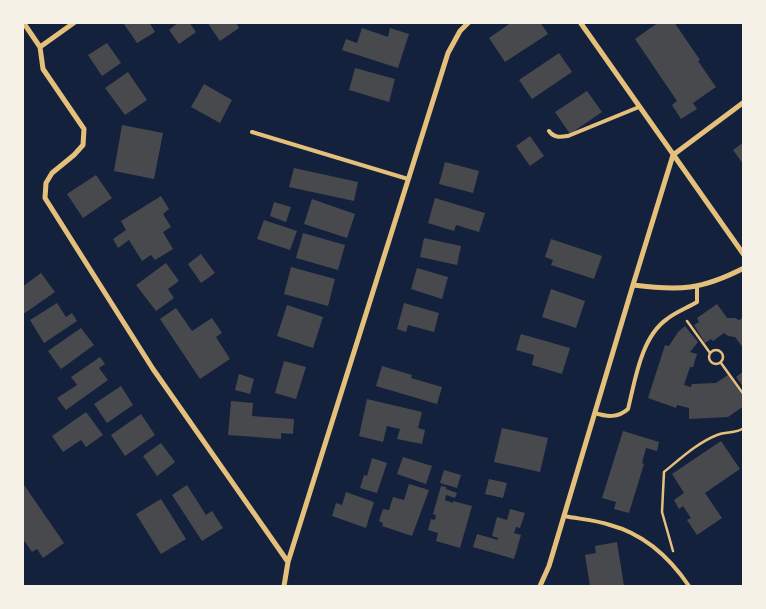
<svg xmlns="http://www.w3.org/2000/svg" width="766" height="609" viewBox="0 0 766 609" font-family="Signika,sans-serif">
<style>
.building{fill:#48494c}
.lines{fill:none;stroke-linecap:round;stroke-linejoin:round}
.path{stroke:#e5c07b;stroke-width:2.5}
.service{stroke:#e5c07b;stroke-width:4}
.minor{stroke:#e5c07b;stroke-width:5}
</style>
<rect width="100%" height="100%" fill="#14213d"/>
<path class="building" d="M127,22H149L155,32L137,43L124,24Z
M179,22H189L196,32L179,44L169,30Z
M207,22H236L239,28L220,41Z
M512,22H540L548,34L505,62L489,38Z
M659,22H674L700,60L698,61L716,87L693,103L697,109L681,119L672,105L677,101L635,39Z
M362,28L388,37L390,28L409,34L398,68L342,50L346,39L357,43Z
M107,43L121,63L102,76L88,55Z
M559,53L572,72L532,99L519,80Z
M355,68L395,79L389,102L349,90Z
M128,72L147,100L125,115L105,88Z
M204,84L232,100L220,123L191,107Z
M587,91L602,112L570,134L555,112Z
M122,125L163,133L154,179L114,171Z
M530,136L544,156L530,166L516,146Z
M744,142V165L733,150Z
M445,162L479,171L473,193L439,184Z
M294,168L358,182L354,201L289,187Z
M96,175L112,198L83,218L67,194Z
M161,196L169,209L163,214L171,227L163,232L173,249L155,260L151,255L142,261L129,240L118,248L113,239L126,230L121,221Z
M435,198L485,213L479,232L456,225L454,231L428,223Z
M312,199L355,214L347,238L304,224Z
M274,202L291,207L286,222L270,216Z
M264,220L297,231L290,250L257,239Z
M303,233L345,245L338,270L296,258Z
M424,238L461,246L457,265L420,257Z
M551,239L602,256L594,279L551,265L553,260L545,257Z
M201,254L215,273L201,283L188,264Z
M166,263L179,281L168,289L174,298L156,311L136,285Z
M291,267L335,279L328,306L284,294Z
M417,268L448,277L442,299L411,289Z
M41,273L55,292L22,315V287Z
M551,289L585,301L576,328L542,317Z
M57,303L66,317L72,313L77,321L44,343L30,320Z
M404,303L439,313L434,332L408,325L406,332L397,329Z
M717,304L727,318H735L739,320L744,317V349L735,337L728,336L724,333L713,341L711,339L705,343L694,325L699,322L697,318Z
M287,305L323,317L313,348L277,336Z
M176,308L192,331L212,318L222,333L216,337L230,359L200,379L160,319Z
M685,326L698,342L690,352L697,354L693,367H690L684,385L691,387L692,384L716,383L728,375L744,398V406L728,417L689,419V408L677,405L676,408L648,398L665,345L669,346L678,332Z
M81,328L94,345L61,369L48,351Z
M521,334L570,348L562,374L532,365L534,355L516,350Z
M100,357L105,364L99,368L108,380L66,410L57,398L77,385L71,377Z
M284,361L306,367L296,399L275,393Z
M382,366L412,375L411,378L442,387L437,404L376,386Z
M744,371V388L736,377Z
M239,374L254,379L250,394L235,390Z
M121,386L133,405L107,423L94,404Z
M367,399L422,412L418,428L425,430L422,444L397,439L400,429L387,426L383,442L359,436Z
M231,401L253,403L252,416L294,419L293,434L281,433V439L228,435Z
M86,412L103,435L86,447L81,440L63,452L52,436Z
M141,414L155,435L125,456L111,435Z
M502,428L548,438L540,472L494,462Z
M623,431L659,442L657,451L646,448L642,463L644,464L629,513L614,509L616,502L602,498Z
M721,441L740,469L705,493L722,518L697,535L687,520L691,518L683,506L679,509L674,500L684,493L672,474Z
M161,443L175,462L157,476L143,456Z
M403,457L432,466L426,484L397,474Z
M372,458L387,463L377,493L360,488L364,475L367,476Z
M444,470L461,475L457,488L440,483Z
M489,479L507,483L503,498L485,494Z
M22,482L64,543L43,558L37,549L32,552L22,538Z
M409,484L429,490L412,536L382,526L383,523L379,521L383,509L389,510L393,497L404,500Z
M187,485L206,515L212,511L223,528L202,541L172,495Z
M441,486L446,487V489L457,493L455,498L446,495L445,500L453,503V501L472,506L460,548L436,541L438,533L428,530L431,519L435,520L436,515L433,514Z
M346,492L374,502L366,528L332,516L336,503L342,505Z
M161,499L186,539L161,554L136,514Z
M510,509L525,513L520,528L516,527L514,533L521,535L514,559L473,547L477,534L498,540V538L492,536L497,517L507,520Z
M617,542L624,586H590L585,555L596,553L595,546Z"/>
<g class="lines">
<path class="path" d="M687,321L710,353
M709 357a7 7 0 1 1 14 0a7 7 0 1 1-14 0Z
M721,363L744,395
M673,551L662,512L664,472C680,459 697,443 717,435C726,431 735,434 744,428"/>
<path class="service" d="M549,131C554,138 560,137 568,136L639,107
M252,132L408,179
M595,413C607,417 618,418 628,409C635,381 641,337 667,319C676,312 687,308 697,302V287
M564,516C579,519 596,520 610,525C644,534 670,558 689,586"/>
<path class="minor" d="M23,22L40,47L43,69L84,129L83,145L74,155L52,173L46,183L45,198L153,369L288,562
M580,22L744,255
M40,47L75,22
M633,285C680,291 701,290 744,268
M284,586L288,562L448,53L460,31L469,22
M540,586L549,566L633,285L673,155L744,102"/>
</g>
<rect width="766" height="609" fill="none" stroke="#f6f1e7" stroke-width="48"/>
</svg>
